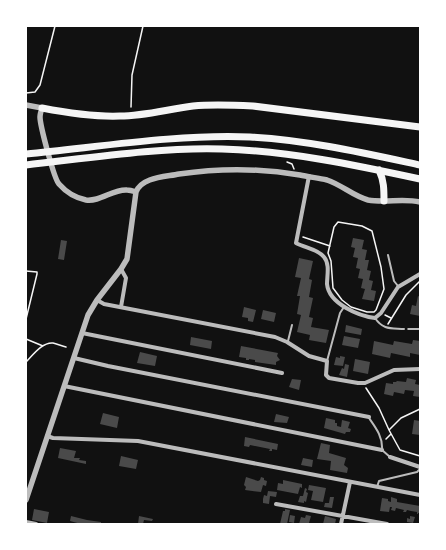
<svg xmlns="http://www.w3.org/2000/svg" width="446" height="550" viewBox="0 0 446 550" font-family="Karla,sans-serif">
<style>
.building{fill:#4a4a4a}
.lines{fill:none;stroke-linecap:round;stroke-linejoin:round}
.path{stroke:#f5f5f5;stroke-width:1.5}
.service{stroke:#bcbcbc;stroke-width:2}
.minor{stroke:#bcbcbc;stroke-width:4}
.tertiary{stroke:#bcbcbc;stroke-width:5.5}
.primary{stroke:#f5f5f5;stroke-width:7}
</style>
<rect width="100%" height="100%" fill="#111"/>
<path class="building" d="M353,238L364,240L362,249L367,250L365,260H369L367,270L371,271L369,280L373,281L371,290L376,291L374,301L362,299L365,289L361,288L363,279L358,278L360,269L356,268L358,258L353,257L355,248L351,247Z
M61,240L67,241L64,260L58,259Z
M299,258L313,261L309,279L312,280L309,297L313,298L309,317L313,318L311,327L329,330L326,343L309,340L310,335L297,332L301,315L297,314L300,296H297L301,278L295,277Z
M418,296L420,297V316L410,314L412,305L416,306Z
M244,307L256,310L253,322L248,321V318L242,317Z
M263,310L276,313L274,322L261,319Z
M346,325L362,329L361,335L345,332Z
M344,336L360,339L358,348L342,345Z
M191,337L212,341L211,349L190,345Z
M413,340L420,341V355L410,353V357L391,353L390,358L372,354L374,341L393,345L394,341L412,344Z
M241,346L278,353L277,356L280,360L276,362V365L255,362V360L249,359V360H246V358L239,357Z
M140,352L157,356L155,366L137,363Z
M340,356L345,357L343,366L334,365L336,357L340,358Z
M355,359L370,362L368,374L353,371Z
M345,364L349,365L347,377L339,375L342,368L344,369Z
M407,378L416,380L415,384L420,385V397L413,396L414,391L405,390L404,394L394,392L393,396L384,394L386,383L393,384V382H396L397,381L406,382Z
M292,379L301,380L299,390L289,387Z
M103,413L119,417L117,428L100,424Z
M276,414L289,417L287,423L274,422Z
M326,418L335,420V423H337V426L341,427L342,420L350,422L348,428L351,429L350,432H346L345,434L324,428Z
M414,420L420,421V435L412,434Z
M245,437L278,444L277,450L272,449V451H269L270,449L250,445L249,447L244,446Z
M321,443L330,445L329,453L346,458L344,465L348,468L347,473L330,470L331,461L317,459Z
M60,448L76,451L74,458H80L79,460L86,461V464L58,458Z
M121,456L138,460L136,469L119,466Z
M303,458L313,460L312,467L301,465Z
M246,477L258,481L260,480L261,477L264,478V480L267,481L266,486L263,485L261,492L245,490L246,487L244,485Z
M283,480L302,484V488L300,487L298,494L277,490L278,483L283,484Z
M309,485L326,488L323,502L311,500L313,491L308,490Z
M305,488L307,489L306,492L308,493L306,502L304,501V503L298,502L300,496H303Z
M268,491L277,492L276,497L270,496L269,504L263,503V499L264,495L267,496Z
M330,497H334L332,508L324,507L325,503H329Z
M391,497L397,499V502L420,506V513H418V514H417V512L411,511L407,510L406,512H403L404,510L396,508L395,511L391,510L392,507H390L389,512L380,511L382,498L388,499V501L391,502Z
M34,509L49,512L47,523L32,520Z
M285,509L290,510L287,524H280L283,511H285Z
M290,515L295,516L294,523L289,522Z
M306,515L311,516L309,523L299,524L301,517L305,518Z
M71,516L87,520L101,522V524H81L70,521Z
M139,516L153,519L152,521L144,520L143,524H138Z
M325,516L336,519L335,524H323Z
M410,516L415,517L413,523L407,522V518L410,519Z"/>
<g class="lines">
<path class="path" d="M26,93L35,92L40,85L55,26
M131,107L132,75L143,26
M287,162L292,164L294,169
M338,222L362,226L372,231L381,267L384,289L376,310L374,312H367L351,307L342,300L333,288L331,261L328,253L334,227Z
M303,237L330,246
M26,271L37,272V274L26,319
M385,315L391,318
M388,324L406,295L420,281
M408,329H420
M26,339L43,346
M26,362C33,355 42,342 53,343C57,344 62,346 66,347
M366,388L379,408L389,430
M420,409L401,418L389,430L400,450L420,456
M386,439L391,434"/>
<path class="service" d="M388,255L394,281L398,286
M375,318C383,330 391,328 404,329
M288,341L292,325
M327,361L340,313L344,307
M369,418C376,428 383,437 382,450L390,457
M377,487L379,481L417,472L420,469"/>
<path class="minor" d="M309,176L296,243C305,248 318,249 324,257C330,264 327,276 327,284C329,304 359,316 375,318L381,313L398,287L420,274
M97,300L104,304L275,337L287,342L309,356L327,361L326,375L329,378L358,383H365L394,370L420,369
M121,307L126,278L121,269
M82,333L282,373
M74,358L108,366L369,417
M64,386L382,450
M47,436L53,438L138,441L420,495
M390,457L420,467
M276,504L387,524
M26,522L36,524
M341,524L350,482"/>
<path class="tertiary" d="M26,105L42,108C41,111 40,114 40,117C40,125 54,179 59,184C66,192 76,198 86,200C100,202 113,189 127,190C130,190 133,191 136,192
M26,500L88,315L97,300L121,269L127,259L136,192C142,177 165,177 179,174C220,168 259,168 300,175C309,177 319,178 327,180C342,185 353,196 368,200C386,203 403,198 420,202"/>
<path class="primary" d="M42,108C68,113 94,117 120,116C145,116 168,109 193,106C213,104 233,105 253,106L420,127
M26,154C99,147 176,134 250,137C307,140 364,153 420,165
M26,165C89,158 159,147 222,149C289,151 355,165 420,179
M379,170C384,181 384,189 384,201"/>
</g>
<rect width="446" height="550" fill="none" stroke="#ffffff" stroke-width="54"/>
</svg>
